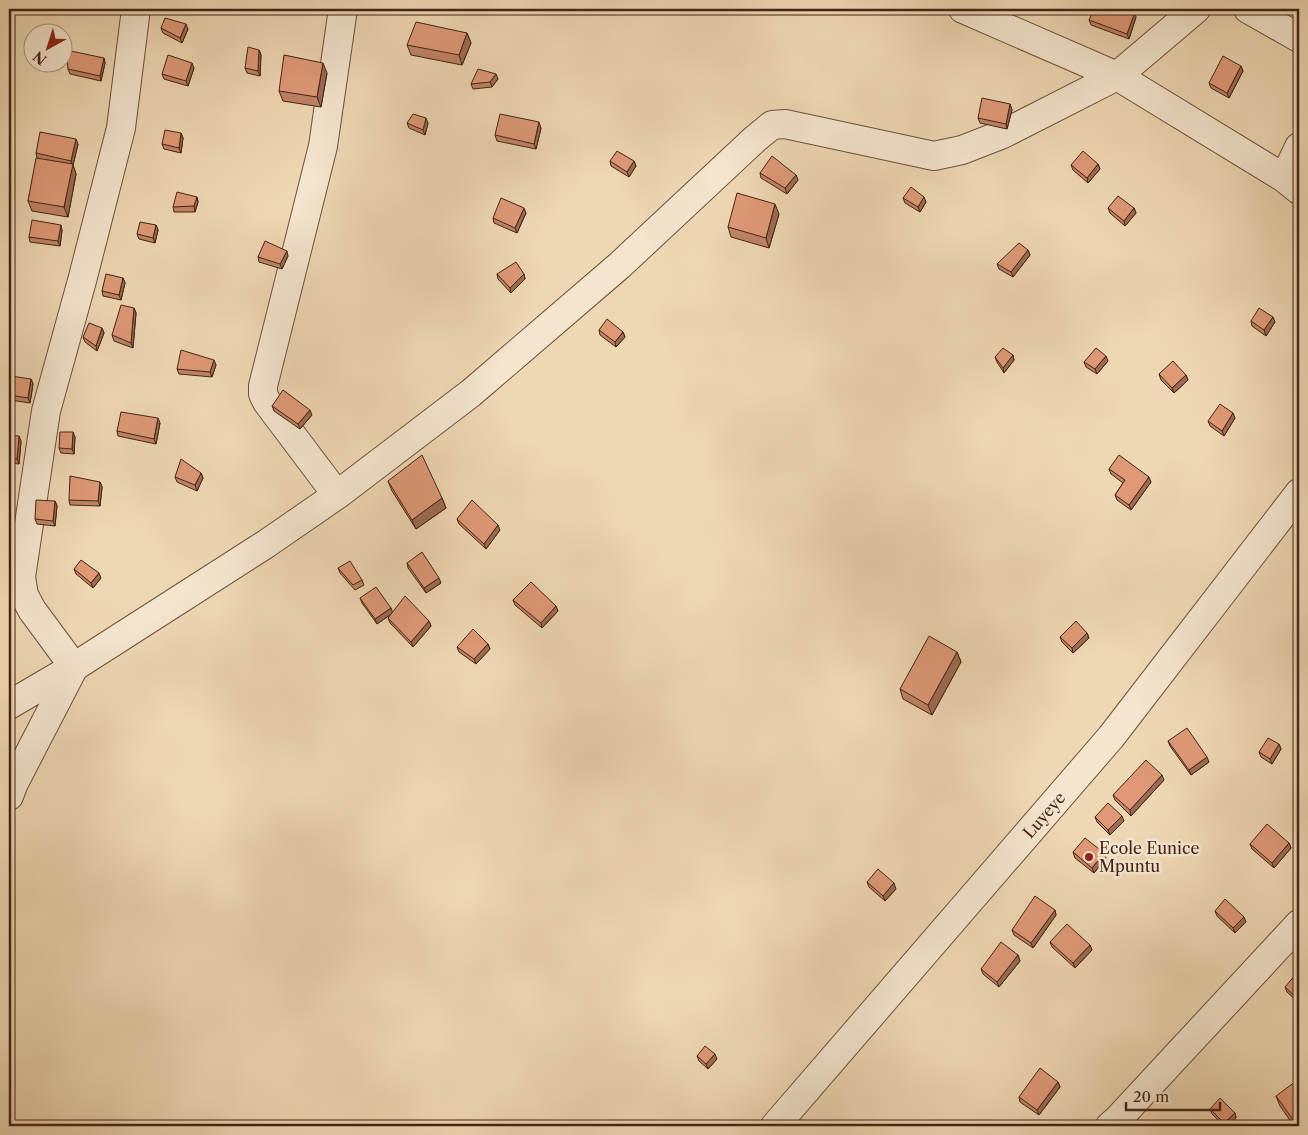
<svg xmlns="http://www.w3.org/2000/svg" width="1308" height="1135" viewBox="0 0 1308 1135" font-family="'Libre Caslon Text',serif">
<style>
.lines{fill:none;stroke-linecap:round;stroke-linejoin:round}
.minor-casing{stroke:#6e513c;stroke-width:30}
.minor{stroke:#f4e5ce;stroke-width:28}
.wall{fill:#c08466;stroke:#432415}
.shaded-wall{fill:#9c6b53;stroke:#432415}
.building{fill:#df9977;stroke:#432415}
.poi-dot{fill:#8f2418;stroke:#f4e5ce;stroke-width:2}
.labels{text-anchor:middle;stroke-width:5;stroke-linejoin:round;paint-order:stroke}
.street-label{font-size:16px;fill:#432415;stroke:#f4e5ce}
.poi-label{font-size:16px;fill:#432415;stroke:#f4e5ce;text-anchor:start}
</style>
<rect width="100%" height="100%" fill="#eed7b3"/>
<filter id="stains"><feTurbulence type="fractalNoise" baseFrequency=".004" numOctaves="4"/><feColorMatrix values="0 0 0 0 .2 0 0 0 0 .09 0 0 0 0 .02 0 0 0 .5 -.17"/></filter>
<radialGradient id="worn" r=".72"><stop offset=".6" stop-color="#630" stop-opacity="0"/><stop offset="1" stop-color="#630" stop-opacity=".3"/></radialGradient>
<g class="lines">
<g class="minor-casing">
<path id="minor" d="M963,9L1117,76L1284,178L1299,190
M1248,9L1299,38
M1284,178L1299,147
M337,495L267,402L263,394V386L323,146L343,9
M9,705L74,667L266,544L337,495L471,393L620,265L755,139L772,125L785,124L934,156L962,150L1003,134L1117,76L1196,9
M9,796L14,783L74,667L32,610L24,595L21,577L46,411L83,277L121,128L136,9
M775,1126L1111,737L1299,493
M1110,1126L1118,1119L1299,924"/>
</g>
<use href="#minor" class="minor"/>
</g>
<path class="wall" d="M1136,17L1129,39L1091,25L1089,20Z
M161,28L188,29L182,43L163,33Z
M467,33L471,43L462,65L411,55L407,45Z
M259,50L261,55L260,76L247,73L245,68Z
M104,58L105,63L101,81L70,74L68,69Z
M1241,66L1243,71L1229,98L1211,88L1209,83Z
M194,68L188,86L164,79L162,74Z
M327,73L321,107L283,101L279,91Z
M498,79L492,87L473,89L471,84Z
M1010,104L1012,110L1007,129L980,123L978,118Z
M407,123H428L425,135L409,128Z
M541,128L536,149L497,141L495,135Z
M181,133L183,138L181,153L164,149L162,144Z
M78,144L73,165L76,174L68,217L32,211L28,201L37,158L36,153Z
M610,161H634L636,166L629,177L611,166Z
M1098,164L1100,169L1088,183L1073,170L1071,165Z
M760,173L796,175L798,180L787,194L761,178Z
M197,197L198,202L195,212H174L173,207Z
M903,198L926,202L920,212L905,203Z
M1108,208H1134L1136,213L1125,226L1110,213Z
M526,213L517,233L494,223L493,218Z
M779,214L769,248L731,237L728,227Z
M156,225L158,230L155,243L139,239L137,234Z
M62,230L60,246L30,242L29,237Z
M1028,250L1030,255L1013,277L999,269L997,264Z
M288,256L282,269L259,262L258,257Z
M497,274H524L525,279L511,293L498,279Z
M123,278L125,283L121,300L103,296L102,291Z
M134,308L136,313L133,348L114,341L112,335Z
M1251,321L1275,322L1266,336L1252,326Z
M102,328L104,333L97,351L85,342L83,337Z
M599,330L623,332L625,337L616,347L600,335Z
M1013,355L1014,360L1004,373L997,362L995,357Z
M1108,361L1097,374L1086,367L1084,362Z
M216,365L212,377L179,374L177,369Z
M1159,374L1186,375L1188,380L1174,393L1161,380Z
M31,379L33,384L30,403L10,400L9,396V392Z
M272,406L312,415L300,429L274,411Z
M1235,418L1224,436L1210,426L1208,421Z
M160,423L156,444L118,436L117,431Z
M9,435L21,441L19,464L9,463Z
M75,437L74,454L61,453L59,448Z
M1109,469L1151,482L1131,510L1117,500L1115,495L1123,483L1111,474Z
M201,473L203,478L197,491L177,482L175,477Z
M388,481L442,498L446,508L416,529L392,491Z
M100,482L102,487L100,506L70,505L69,500Z
M55,501L57,506L55,526L37,524L35,519Z
M457,519L500,530L486,549L459,524Z
M407,563L441,583L426,593L408,568Z
M338,568L362,580L364,585L355,590L340,573Z
M74,569L101,578L93,588L76,574Z
M360,598L391,608L392,613L429,621L431,626L413,647L390,623L388,618L391,614L377,624L362,603Z
M513,600L558,611L542,628L515,605Z
M1087,633L1089,638L1073,653L1062,642L1060,637Z
M488,644L490,649L476,664L459,652L457,647Z
M957,652L961,662L932,715L903,699L900,689Z
M1168,741L1209,762L1191,775L1170,746Z
M1279,744L1281,749L1272,764L1261,757L1259,752Z
M1164,780L1131,816L1115,800L1113,795Z
M1095,817L1124,821L1110,835L1097,822Z
M1289,843L1291,848L1274,868L1252,849L1250,844Z
M1073,852L1106,858L1094,873L1075,858Z
M867,882L896,889L885,901L869,887Z
M1055,910L1056,915L1033,948L1014,935L1012,930Z
M1215,911L1246,922L1235,933L1217,916Z
M1050,942L1090,945L1092,950L1075,968L1052,947Z
M1018,955L1020,961L999,987L983,974L981,969Z
M1299,977V1003L1287,992L1285,987Z
M697,1056L717,1059L708,1069L699,1061Z
M1058,1082L1060,1087L1039,1115L1020,1102L1019,1097Z
M1276,1096L1299,1126H1294L1280,1106Z
M1210,1109L1235,1113L1236,1118L1228,1126H1224L1212,1114Z"/>
<path class="shaded-wall" d="M11,10L13,15L9,36V23Z
M1135,12L1136,17L1129,39L1127,34Z
M186,24L188,29L182,43L180,38Z
M467,33L471,43L462,65L459,55Z
M259,50L261,55L260,76L258,71Z
M104,58L105,63L101,81L100,76Z
M192,63L194,68L188,86L186,81Z
M323,63L327,73L321,107L317,97Z
M1241,66L1243,71L1229,98L1227,93Z
M496,74L498,79L492,87L490,82Z
M1010,104L1012,110L1007,129L1006,124Z
M426,118L428,123L425,135L423,130Z
M539,122L541,128L536,149L534,144Z
M181,133L183,138L181,153L179,148Z
M76,139L78,144L73,165L76,174L68,217L64,207L72,165L71,161Z
M634,161L636,166L629,177L627,172Z
M1098,164L1100,169L1088,183L1087,178Z
M796,175L798,180L787,194L785,188Z
M197,197L198,202L195,212L194,206Z
M924,197L926,202L920,212L918,207Z
M775,204L779,214L769,248L766,238Z
M524,208L526,213L517,233L515,228Z
M1134,208L1136,213L1125,226L1124,221Z
M61,225L62,230L60,246L58,241Z
M156,225L158,230L155,243L153,238Z
M1028,250L1030,255L1013,277L1011,272Z
M287,251L288,256L282,269L280,264Z
M524,274L525,279L511,293L510,288Z
M123,278L125,283L121,300L119,295Z
M134,308L136,313L133,348L131,343Z
M1273,317L1275,322L1266,336L1264,330Z
M102,328L104,333L97,351L96,346Z
M623,332L625,337L616,347L615,342Z
M1013,355L1014,360L1004,373L1003,368Z
M1106,356L1108,361L1097,374L1095,369Z
M214,360L216,365L212,377L210,372Z
M1186,375L1188,380L1174,393L1172,388Z
M31,379L33,384L30,403L28,398Z
M310,410L312,415L300,429L298,424Z
M1233,413L1235,418L1224,436L1222,431Z
M158,418L160,423L156,444L154,439Z
M73,432L75,437L74,454L72,449Z
M19,436L21,441L19,464L17,459Z
M201,473L203,478L197,491L195,485Z
M1149,477L1151,482L1131,510L1129,505Z
M100,482L102,487L100,506L98,501Z
M442,498L446,508L416,529L412,520Z
M55,501L57,506L55,526L53,521Z
M498,525L500,530L486,549L484,544Z
M99,573L101,578L93,588L91,583Z
M439,578L441,583L426,593L424,588Z
M556,606L558,611L542,628L541,623Z
M391,608L393,613L377,624L375,619Z
M429,621L431,626L413,647L411,642Z
M1087,633L1089,638L1073,653L1072,648Z
M488,644L490,649L476,664L474,659Z
M957,652L961,662L932,715L928,705Z
M1279,744L1281,749L1272,764L1270,759Z
M1207,757L1209,762L1191,775L1189,770Z
M1162,775L1164,780L1131,816L1130,810Z
M1122,816L1124,821L1110,835L1108,830Z
M1289,843L1291,848L1274,868L1272,863Z
M1104,853L1106,858L1094,873L1092,868Z
M894,883L896,889L885,901L883,896Z
M1055,910L1056,915L1033,948L1031,943Z
M1244,917L1246,922L1235,933L1233,928Z
M1090,945L1092,950L1075,968L1073,963Z
M1018,955L1020,961L999,987L997,982Z
M715,1054L717,1059L708,1069L706,1064Z
M1058,1082L1060,1087L1039,1115L1037,1110Z
M1235,1113L1236,1118L1228,1126H1225L1224,1123Z
M1299,1117V1126H1296L1294,1121Z"/>
<path class="building" d="M1094,9H1124L1135,12L1127,34L1089,20Z
M9,10H11L9,23Z
M165,18L186,24L180,38L161,28Z
M416,22L467,33L459,55L407,45Z
M248,47L259,50L258,71L245,68Z
M66,50L104,58L100,76L68,69Z
M168,55L192,63L186,81L162,74Z
M284,55L323,63L317,97L279,91Z
M1223,56L1241,66L1227,93L1209,83Z
M478,69L496,74L490,82L471,84Z
M982,98L1010,104L1006,124L978,118Z
M413,114L426,118L423,130L407,123Z
M500,114L539,122L534,144L495,135Z
M165,130L181,133L179,148L162,144Z
M40,132L76,139L71,161L36,153Z
M617,151L634,161L627,172L610,161Z
M1083,151L1098,164L1087,178L1071,165Z
M772,156L796,175L785,188L760,173Z
M36,158L73,164L64,207L28,201Z
M911,187L924,197L918,207L903,198Z
M177,192L197,197L194,206L173,207Z
M737,193L775,204L766,238L728,227Z
M1118,196L1134,208L1124,221L1108,208Z
M501,198L524,208L515,228L493,218Z
M32,220L61,225L58,241L29,237Z
M140,222L156,225L153,238L137,234Z
M265,241L287,251L280,264L258,257Z
M1019,243L1028,250L1011,272L997,264Z
M516,262L524,274L510,288L497,274Z
M106,274L123,278L119,295L102,291Z
M121,305L134,308L131,343L112,335Z
M1259,308L1273,317L1264,330L1251,321Z
M607,319L623,332L615,342L599,330Z
M89,323L102,328L96,346L83,337Z
M1003,348L1013,355L1003,368L995,357Z
M1096,348L1106,356L1095,369L1084,362Z
M181,350L214,360L210,372L177,369Z
M1173,361L1186,375L1172,388L1159,374Z
M11,376L31,379L28,398L9,395Z
M283,390L310,410L298,424L272,406Z
M1220,404L1233,413L1222,431L1208,421Z
M121,412L158,418L154,439L117,431Z
M60,432H73L72,449L59,448Z
M9,435L19,436L17,459L9,458Z
M422,455L442,498L412,520L388,481Z
M1119,455L1149,477L1129,505L1115,495L1125,480L1109,469Z
M181,459L201,473L195,485L175,477Z
M70,476L100,482L98,501L69,500Z
M36,500L55,501L53,521L35,519Z
M472,500L498,525L484,544L457,519Z
M422,552L439,578L424,588L407,563Z
M81,560L99,573L91,583L74,569Z
M350,561L362,580L353,585L338,568Z
M531,582L556,606L541,623L513,600Z
M376,587L391,608L375,619L360,598Z
M405,596L429,621L411,642L388,618Z
M1076,621L1087,633L1072,648L1060,637Z
M473,629L488,644L474,659L457,647Z
M929,636L957,652L928,705L900,689Z
M1187,728L1207,757L1189,770L1168,741Z
M1268,738L1279,744L1270,759L1259,752Z
M1146,760L1162,775L1130,810L1113,795Z
M1108,803L1122,816L1108,830L1095,817Z
M1267,824L1289,843L1272,863L1250,844Z
M1085,838L1104,853L1092,868L1073,852Z
M878,869L894,883L883,896L867,882Z
M1035,896L1055,910L1031,943L1012,930Z
M1225,899L1244,917L1233,928L1215,911Z
M1067,924L1090,945L1073,963L1050,942Z
M1001,942L1018,955L997,982L981,969Z
M1296,974L1299,977V1000L1285,987Z
M705,1046L715,1054L706,1064L697,1056Z
M1040,1068L1058,1082L1037,1110L1019,1097Z
M1299,1079V1117L1294,1121L1276,1096Z
M1220,1098L1235,1113L1224,1123L1210,1109Z"/>
<circle class="poi-dot" cx="1089" cy="857" r="5"/>
<g class="labels">
<g class="street-label">
<text transform="translate(1044 815) rotate(-49)" y="6">Luyeye</text>
</g>
<g class="poi-label">
<text x="1099" y="854">Ecole Eunice<tspan x="1099" dy="18">Mpuntu</tspan></text>
</g>
</g>
<rect width="1308" height="1135" fill="none" stroke="#eed7b3" stroke-width="30"/>
<rect x="10" y="10" width="1288" height="1115" fill="none" stroke="#432415" stroke-width="2.5"/>
<rect x="15" y="15" width="1278" height="1105" fill="none" stroke="#432415"/>
<g transform="translate(48 48) rotate(219)"><circle r="24" fill="#f4e5ce" stroke="#ad9884"/>
<path d="M0-4L9 19L0 12L-9 19Z" fill="#8f2418"/>
<text y="-8" font-size="14" font-weight="bold" text-anchor="middle" fill="#432415">N</text>
</g>
<path d="M1126 1102v8h94v-8" fill="none" stroke="#432415" stroke-width="2.5"/>
<text x="1133" y="1102" font-size="15" fill="#432415" stroke="#f4e5ce" stroke-width="4" paint-order="stroke">20 m</text>
<rect width="100%" height="100%" filter="url(#stains)"/>
<rect width="100%" height="100%" fill="url(#worn)"/>
</svg>
